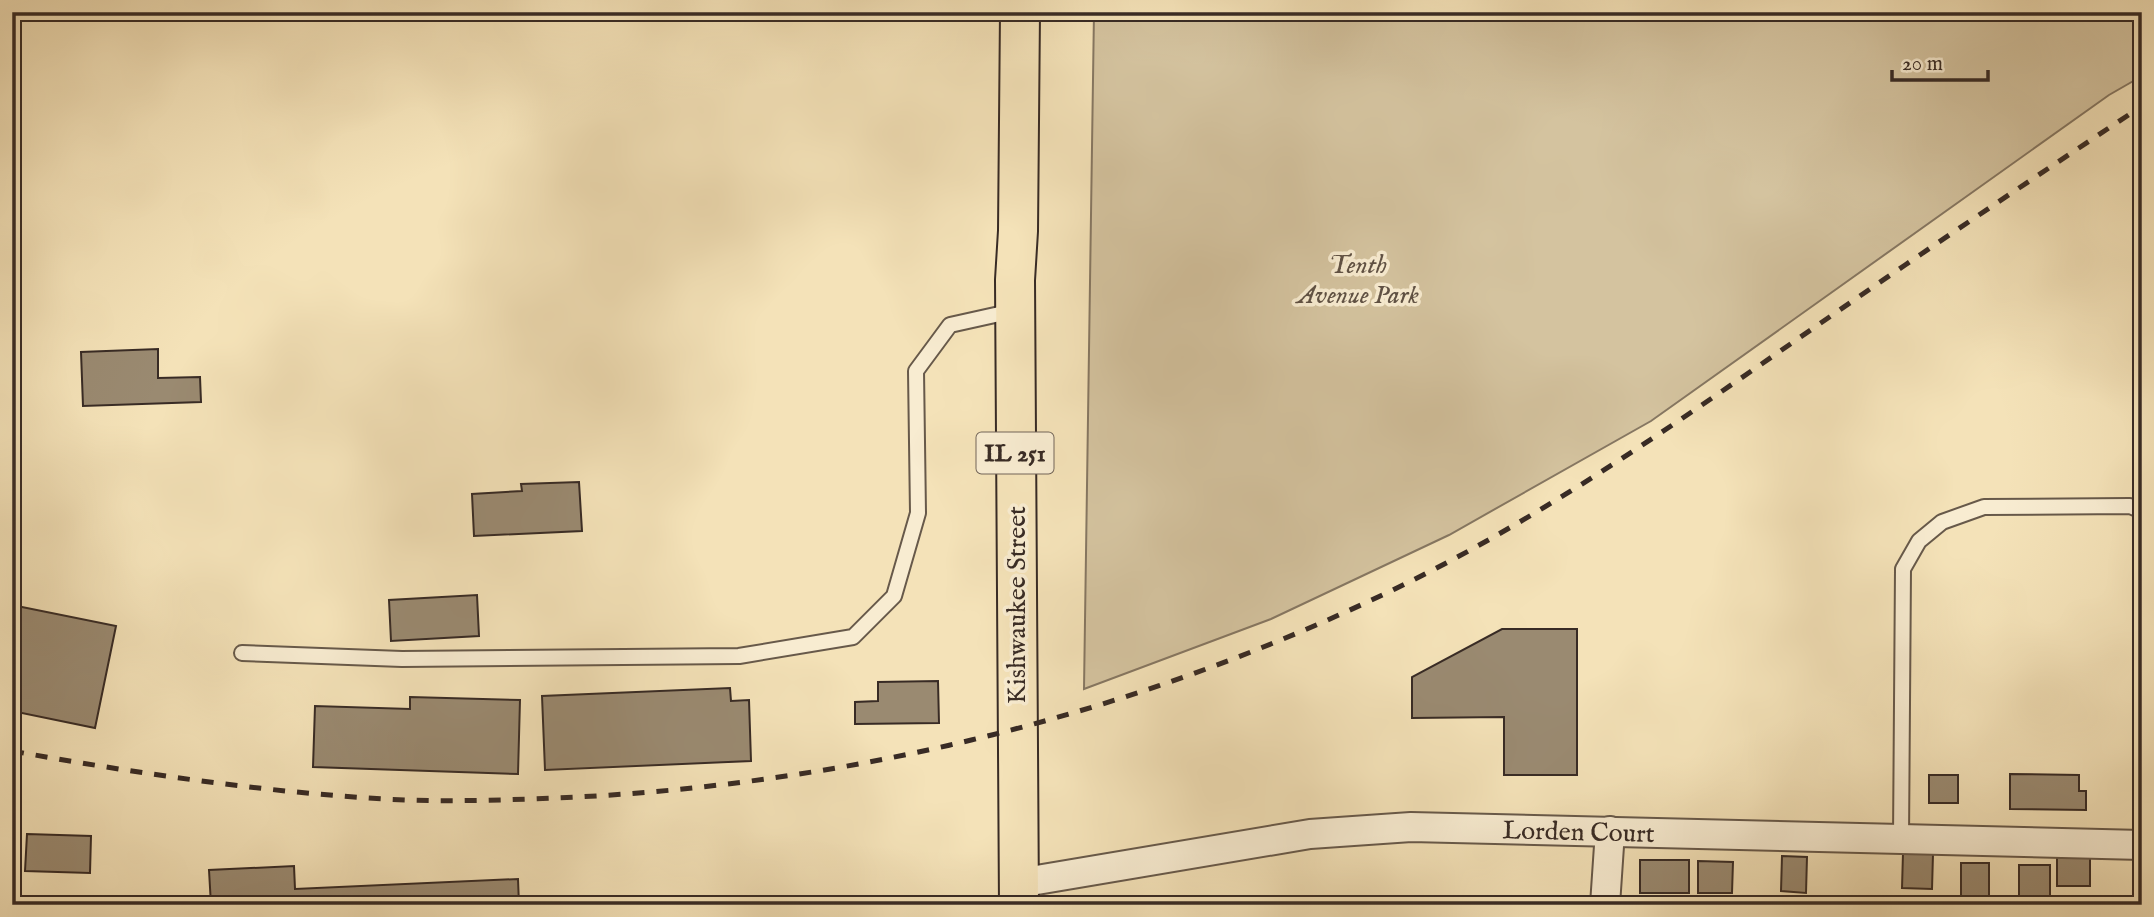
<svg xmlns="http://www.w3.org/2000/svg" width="2154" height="917" viewBox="0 0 2154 917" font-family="'IM FELL English',serif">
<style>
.green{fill:#d4c39f;stroke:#867762;stroke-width:2}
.building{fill:#9a8a71;stroke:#382b25;stroke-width:2}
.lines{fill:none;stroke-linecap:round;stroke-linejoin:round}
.service-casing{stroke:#67594a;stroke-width:18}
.minor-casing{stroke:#67594a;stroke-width:32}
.primary-casing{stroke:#382b25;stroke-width:42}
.service{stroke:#f8ecd1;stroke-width:14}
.minor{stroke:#f8ecd1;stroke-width:28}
.primary{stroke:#f4e2b8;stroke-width:38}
.rail{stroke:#382b25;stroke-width:5;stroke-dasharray:12 12;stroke-linecap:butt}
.labels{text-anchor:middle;stroke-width:7;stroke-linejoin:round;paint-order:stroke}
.shield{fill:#f8ecd1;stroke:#726559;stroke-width:2}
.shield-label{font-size:24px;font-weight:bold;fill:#382b25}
.park-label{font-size:26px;font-style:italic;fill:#5f5144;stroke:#f8ecd1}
.street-label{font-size:26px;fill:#382b25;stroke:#f8ecd1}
</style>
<rect width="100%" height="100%" fill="#f4e2b8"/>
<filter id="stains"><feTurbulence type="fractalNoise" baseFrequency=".00286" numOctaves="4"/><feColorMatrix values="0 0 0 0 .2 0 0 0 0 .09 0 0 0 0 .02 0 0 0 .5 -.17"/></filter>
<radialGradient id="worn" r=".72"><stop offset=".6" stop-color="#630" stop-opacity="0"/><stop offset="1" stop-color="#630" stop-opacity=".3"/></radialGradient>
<path class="green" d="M1094,12H2142V76L2109,95L1651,421L1449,535L1271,619L1084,689Z"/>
<path class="building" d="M158,349V378L200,377L201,402L83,406L81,352Z
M579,482L582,531L474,536L472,494L522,491L521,484Z
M477,595L479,636L391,641L389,600Z
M12,605L116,626L95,728L12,711Z
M1502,629H1577V775H1504V717L1412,718V677Z
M938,681L939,723L855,724V702L878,701V682Z
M730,688L731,701L749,700L751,761L545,770L542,696Z
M410,697L520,700L518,774L313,767L315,706L410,709Z
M2010,774L2079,775V791H2086V810L2010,809Z
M1929,775H1958V803H1929Z
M27,834L91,836L90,873L25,871Z
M1903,853L1933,854L1932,889L1902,888Z
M2057,855H2090V886H2057Z
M1782,856L1807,857L1806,893L1781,891Z
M1640,860H1689V893H1640Z
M1698,861L1733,862L1732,893H1698Z
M1961,863H1989V897H1961Z
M2019,865H2050V900H2019Z
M294,866L295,889L518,879L519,905H211L209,870Z"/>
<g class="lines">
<g class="service-casing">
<path id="service" d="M242,653L402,659L739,656L853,637L894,596L918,513L916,371L950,325L1013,311
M1901,839L1903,569L1919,541L1942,522L1984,507L2130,506L2142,511"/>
</g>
<g class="minor-casing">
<g id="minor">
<path id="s1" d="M1019,883L1310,834L1411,827L2142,845"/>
<path d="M1605,905L1610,831"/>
</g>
</g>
<g class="primary-casing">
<path id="primary" d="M1019,905L1015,280L1018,231L1020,12"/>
</g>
<use href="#service" class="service"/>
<use href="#minor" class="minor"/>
<use href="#primary" class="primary"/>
<path class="rail" d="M12,751C130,772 249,790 368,798C438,803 508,800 577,797C870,782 1161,707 1423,575C1561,505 1689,414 1815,327C1923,252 2032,179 2142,106"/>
</g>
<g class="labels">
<rect class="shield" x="976.5" y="432.5" width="77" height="41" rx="5"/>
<g class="shield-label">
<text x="1015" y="461">IL 251</text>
</g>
<g class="park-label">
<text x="1358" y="273">Tenth<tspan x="1358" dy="30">Avenue Park</tspan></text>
</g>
<g class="street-label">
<text transform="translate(1016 605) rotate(-90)" y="9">Kishwaukee Street</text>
<text dy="9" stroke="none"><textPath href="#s1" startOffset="564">Lorden Court</textPath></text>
</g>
</g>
<rect width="2154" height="917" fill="none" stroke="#f4e2b8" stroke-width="42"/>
<rect x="14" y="14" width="2126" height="889" fill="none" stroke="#382b25" stroke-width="3.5"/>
<rect x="21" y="21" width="2112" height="875" fill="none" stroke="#382b25" stroke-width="2"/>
<path d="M1892 70v10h96v-10" fill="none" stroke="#382b25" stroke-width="3.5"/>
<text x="1902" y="70" font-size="21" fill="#382b25" stroke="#f8ecd1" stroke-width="5" paint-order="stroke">20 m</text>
<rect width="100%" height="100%" filter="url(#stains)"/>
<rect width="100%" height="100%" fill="url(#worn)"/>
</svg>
